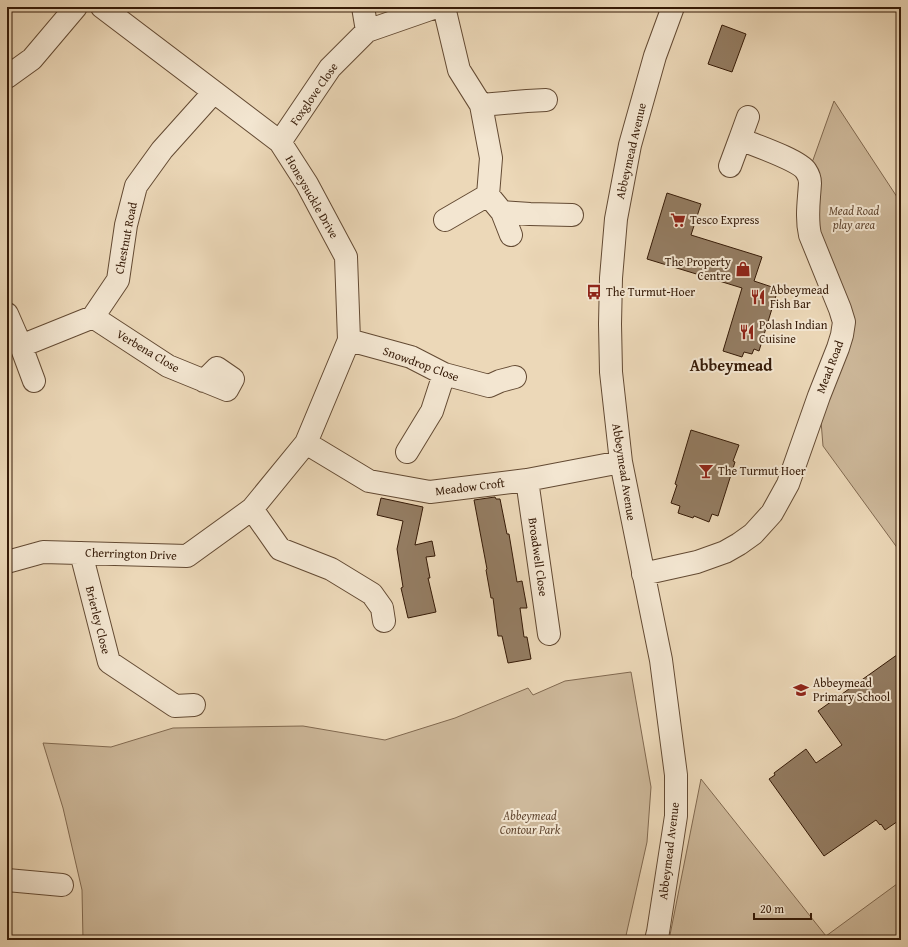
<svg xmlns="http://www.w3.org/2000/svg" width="908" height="947" viewBox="0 0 908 947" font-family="'Gentium Book Plus',serif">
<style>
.green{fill:#cdb89a;stroke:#816950}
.building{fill:#947d63;stroke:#351a07}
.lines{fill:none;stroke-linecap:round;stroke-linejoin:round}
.minor-casing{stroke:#634a33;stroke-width:24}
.minor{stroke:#f3e6d1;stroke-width:22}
.labels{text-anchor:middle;stroke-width:4;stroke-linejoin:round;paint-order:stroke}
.street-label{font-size:12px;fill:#351a07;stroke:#f3e6d1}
.park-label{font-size:12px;font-style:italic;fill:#634933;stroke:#f3e6d1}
.poi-label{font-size:12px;fill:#351a07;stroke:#f3e6d1;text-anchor:start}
.district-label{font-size:16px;font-weight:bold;fill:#351a07;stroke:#f3e6d1}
</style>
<rect width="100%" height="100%" fill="#ecd8b8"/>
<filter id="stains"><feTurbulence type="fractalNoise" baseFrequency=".005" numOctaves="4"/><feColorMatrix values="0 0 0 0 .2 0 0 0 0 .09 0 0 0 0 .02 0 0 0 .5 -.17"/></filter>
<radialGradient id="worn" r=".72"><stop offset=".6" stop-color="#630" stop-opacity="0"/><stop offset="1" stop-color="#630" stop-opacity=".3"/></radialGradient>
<path class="green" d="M834,101L901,203V553L823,446L819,396L838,348L830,283L806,171L813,160Z
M631,672L651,787L647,842L625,940H83L82,890L63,808L43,743L111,747L173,728L303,726L385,740L455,718L528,688L533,695L565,681Z
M701,779L826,936L901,881V940H669Z"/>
<path class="building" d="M722,25L746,34L732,72L708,64Z
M667,193L701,204L691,235L762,257L754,281L778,289L759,351L754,349L752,354L744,352L742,357L723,351L742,288L703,276L647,259Z
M691,430L739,445L733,461L735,462L718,516L712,514L709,522L694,516L693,518L678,513L680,506L671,503L677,485L675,484Z
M495,497L496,499H500L507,534H509L517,582L522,581L527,608H520L524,637H527L531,659L508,663L502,636H498L493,598H491L486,570L487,569L474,500Z
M381,498L423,507L415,545L432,541L435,556L426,557L430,578H428L436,612L408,618L401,588L403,587L397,549L403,521L377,515Z
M901,652V819L885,830L881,824L880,825L876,820L824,856L769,779L775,775L774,773L806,749L816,763L842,745L818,711Z"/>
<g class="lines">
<g class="minor-casing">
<path id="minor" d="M363,7L367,31
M444,7L459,70L481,105L491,158L488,195L502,212L511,235
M7,77L32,59L76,7
M481,105L527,101L546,100
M280,142L330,68L367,31L436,7
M730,166L740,139
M502,212L530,214L572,215
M445,220L488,195
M7,314L21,346L93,317L118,280L126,225L136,186L162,150L214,92
M93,317L168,366L227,390L233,379L217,368L204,381
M349,340L411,357L444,374L489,386L500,381L515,377
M21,346L34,381
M306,443L369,481L430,492L527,480L621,462
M407,452L432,411L444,374
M527,480L549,634
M252,509L280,549L331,569L372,594L382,608L384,621
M81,553L109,662L175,706L194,705
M7,562L43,552L187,556L252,509L306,443L349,340L346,257L307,184L280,142L102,7
M643,574L697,562L725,552L739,544L753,534L772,513L788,484L819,396L838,348L842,335L844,322L840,309L810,235C806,217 809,201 810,183C810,179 808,174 806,171C799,160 754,145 740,139L748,117
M7,880L62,885
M656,940L658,932L676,816V775L661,660L621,462L611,372L610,324L611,278L616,219L630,145L655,56L673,7"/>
</g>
<use href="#minor" class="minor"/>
</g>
<defs>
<g id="supermarket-bare" transform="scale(1.2)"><path d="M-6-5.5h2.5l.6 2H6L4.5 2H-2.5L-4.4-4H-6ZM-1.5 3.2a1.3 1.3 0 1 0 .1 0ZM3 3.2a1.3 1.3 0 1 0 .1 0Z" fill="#8f2418" stroke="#f3e6d1" stroke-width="2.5" paint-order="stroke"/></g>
<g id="shop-bare" transform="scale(1.2)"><path d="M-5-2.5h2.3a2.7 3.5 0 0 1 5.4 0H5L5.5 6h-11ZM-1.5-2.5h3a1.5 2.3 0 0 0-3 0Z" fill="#8f2418" stroke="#f3e6d1" stroke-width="2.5" paint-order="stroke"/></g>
<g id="bus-bare" transform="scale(1.2)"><path d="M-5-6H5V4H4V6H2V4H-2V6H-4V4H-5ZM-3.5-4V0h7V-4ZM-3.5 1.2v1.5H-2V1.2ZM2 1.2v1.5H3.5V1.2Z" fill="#8f2418" stroke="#f3e6d1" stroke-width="2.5" paint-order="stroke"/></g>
<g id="restaurant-bare" transform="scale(1.2)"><path d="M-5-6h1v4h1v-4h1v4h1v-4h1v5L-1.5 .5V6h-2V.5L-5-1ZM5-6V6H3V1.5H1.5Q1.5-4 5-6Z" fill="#8f2418" stroke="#f3e6d1" stroke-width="2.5" paint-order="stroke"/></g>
<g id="bar-bare" transform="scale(1.2)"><path d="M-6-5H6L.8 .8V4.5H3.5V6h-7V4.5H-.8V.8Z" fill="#8f2418" stroke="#f3e6d1" stroke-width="2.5" paint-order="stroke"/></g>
<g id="school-bare" transform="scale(1.2)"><path d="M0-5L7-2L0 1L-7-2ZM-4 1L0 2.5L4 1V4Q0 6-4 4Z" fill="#8f2418" stroke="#f3e6d1" stroke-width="2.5" paint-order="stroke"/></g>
</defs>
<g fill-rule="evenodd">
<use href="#supermarket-bare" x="678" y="220"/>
<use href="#shop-bare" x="743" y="269"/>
<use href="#bus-bare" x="594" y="292"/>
<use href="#restaurant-bare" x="758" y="297"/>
<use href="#restaurant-bare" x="747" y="332"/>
<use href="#bar-bare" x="706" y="471"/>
<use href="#school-bare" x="801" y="690"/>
</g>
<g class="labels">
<g class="street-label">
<text transform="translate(314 94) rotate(-55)" y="4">Foxglove Close</text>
<text transform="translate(631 151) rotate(-77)" y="4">Abbeymead Avenue</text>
<text transform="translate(312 197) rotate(60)" y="4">Honeysuckle Drive</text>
<text transform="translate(126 238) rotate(-79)" y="4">Chestnut Road</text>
<text transform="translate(148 351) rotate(31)" y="4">Verbena Close</text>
<text transform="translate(421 364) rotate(20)" y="4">Snowdrop Close</text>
<text transform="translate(830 367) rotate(-69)" y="4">Mead Road</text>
<text transform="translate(624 472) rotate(81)" y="4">Abbeymead Avenue</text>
<text transform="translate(470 487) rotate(-7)" y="4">Meadow Croft</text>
<text transform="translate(131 554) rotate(2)" y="4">Cherrington Drive</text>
<text transform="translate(538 557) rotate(82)" y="4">Broadwell Close</text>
<text transform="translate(98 620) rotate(76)" y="4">Brierley Close</text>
<text transform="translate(669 851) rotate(-83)" y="4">Abbeymead Avenue</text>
</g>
<g class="park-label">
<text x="854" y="215">Mead Road<tspan x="854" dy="14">play area</tspan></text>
<text x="530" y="820">Abbeymead<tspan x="530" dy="14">Contour Park</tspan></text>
</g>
<g class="poi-label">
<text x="690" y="224">Tesco Express</text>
<text x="731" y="266" text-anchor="end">The Property<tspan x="731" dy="14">Centre</tspan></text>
<text x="770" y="294">Abbeymead<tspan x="770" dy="14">Fish Bar</tspan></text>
<text x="606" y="296">The Turmut-Hoer</text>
<text x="759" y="329">Polash Indian<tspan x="759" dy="14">Cuisine</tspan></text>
<text x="718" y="475">The Turmut Hoer</text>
<text x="813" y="687">Abbeymead<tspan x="813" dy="14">Primary School</tspan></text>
</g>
<g class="district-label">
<text x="731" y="371">Abbeymead</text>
</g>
</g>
<rect width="908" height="947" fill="none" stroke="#ecd8b8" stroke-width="24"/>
<rect x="8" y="8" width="892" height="931" fill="none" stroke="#351a07" stroke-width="2"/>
<rect x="12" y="12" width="884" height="923" fill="none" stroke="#351a07"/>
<path d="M754 913v6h57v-6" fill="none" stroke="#351a07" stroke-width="2"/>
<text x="760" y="913" font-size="12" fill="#351a07" stroke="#f3e6d1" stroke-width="3" paint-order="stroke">20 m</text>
<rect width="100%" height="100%" filter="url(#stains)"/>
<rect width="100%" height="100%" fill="url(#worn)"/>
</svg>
